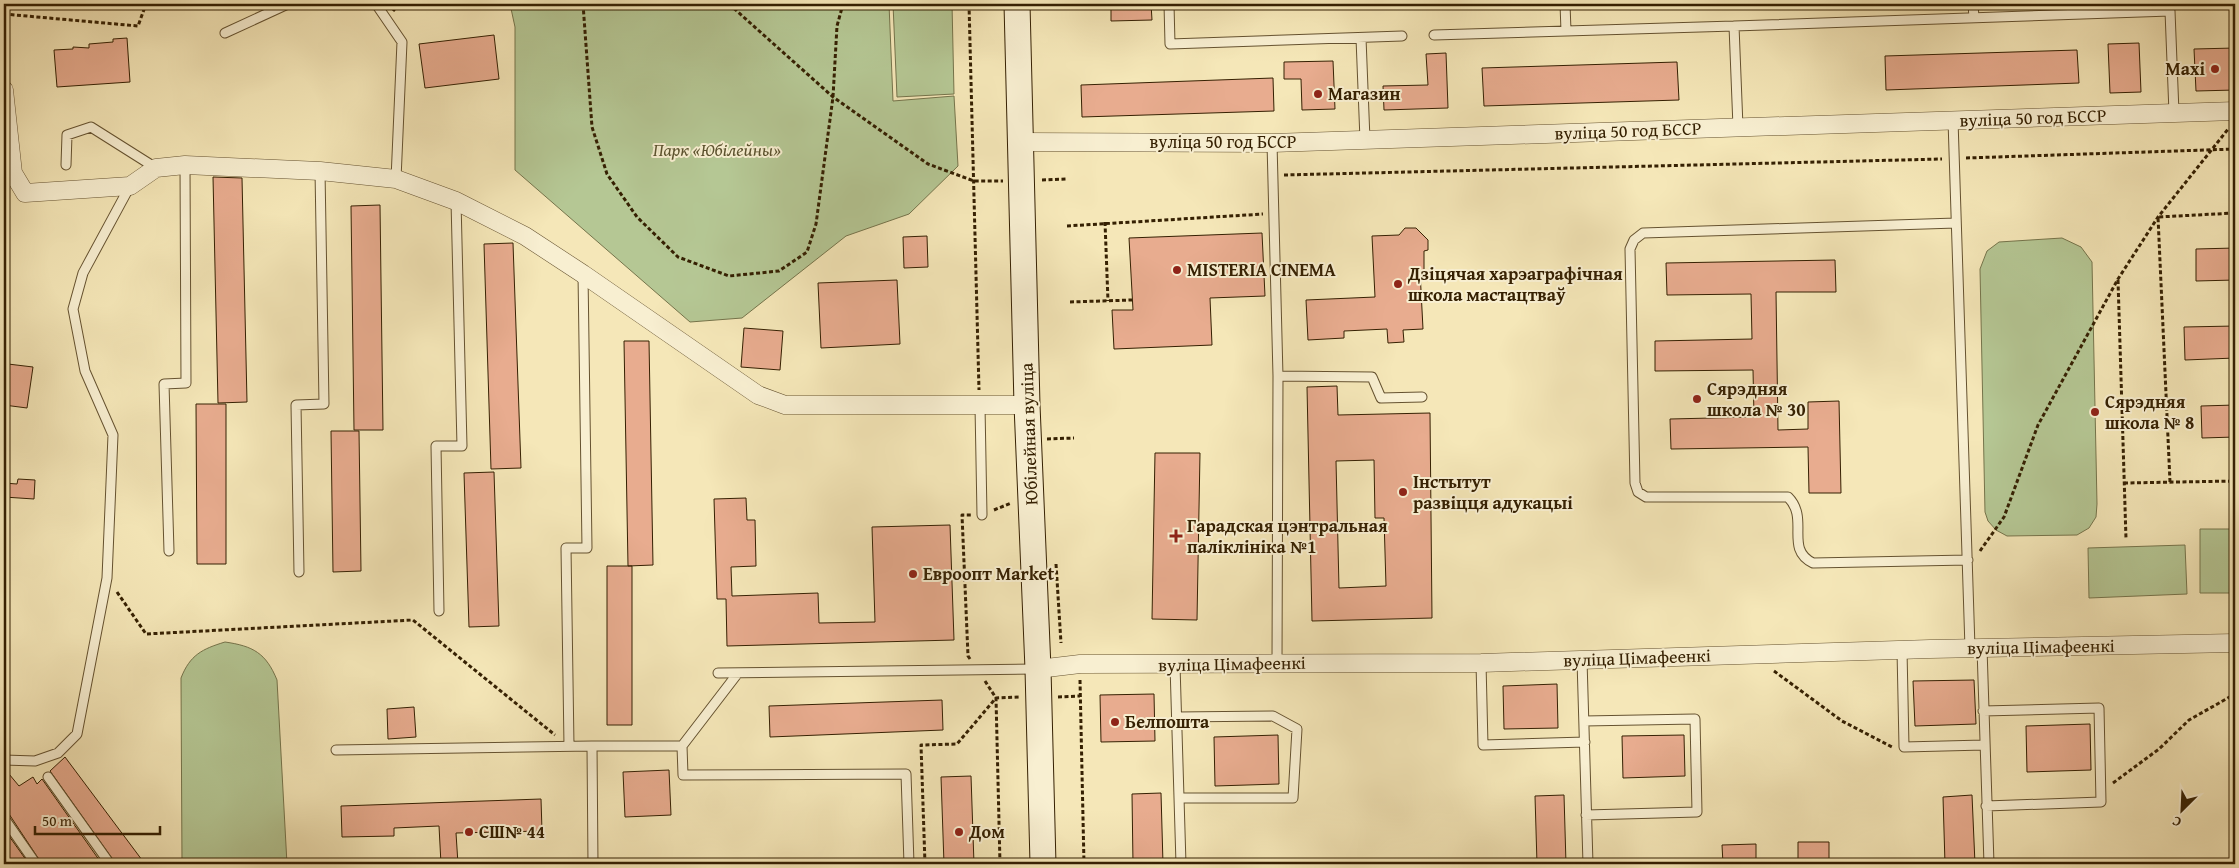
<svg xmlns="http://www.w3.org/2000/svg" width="2239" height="868" viewBox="0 0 2239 868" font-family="'Gentium Book Plus',serif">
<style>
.green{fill:#b5c794;stroke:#75744b}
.building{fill:#e8ac8f;stroke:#352002;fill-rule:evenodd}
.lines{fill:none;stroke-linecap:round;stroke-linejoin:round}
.service-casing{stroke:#655230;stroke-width:11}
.minor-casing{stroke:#655230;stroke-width:19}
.secondary-casing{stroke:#352002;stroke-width:27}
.path{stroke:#352002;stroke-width:3;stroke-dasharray:4 2.5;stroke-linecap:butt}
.service{stroke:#f8efd1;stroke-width:9}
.minor{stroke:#f8efd1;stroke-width:18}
.secondary{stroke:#f8efd1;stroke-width:25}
.poi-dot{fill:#8f2418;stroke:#f8efd1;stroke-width:2}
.labels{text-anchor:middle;stroke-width:4;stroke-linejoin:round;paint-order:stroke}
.poi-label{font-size:18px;font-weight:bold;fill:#352002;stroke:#f8efd1;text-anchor:start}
.street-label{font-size:18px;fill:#352002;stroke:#f8efd1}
.park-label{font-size:18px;font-style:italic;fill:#5b522e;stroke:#f8efd1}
</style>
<rect width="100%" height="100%" fill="#f5e7b8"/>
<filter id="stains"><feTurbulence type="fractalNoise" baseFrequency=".004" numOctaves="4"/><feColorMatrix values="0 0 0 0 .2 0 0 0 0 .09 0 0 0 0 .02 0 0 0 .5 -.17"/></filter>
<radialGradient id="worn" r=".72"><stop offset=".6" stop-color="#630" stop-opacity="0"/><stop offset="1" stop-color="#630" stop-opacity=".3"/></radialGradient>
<path class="green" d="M510,4H889L893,101L954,96L958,166L909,214L846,236L742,318L690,322L515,170V27Z
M893,4H952L954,94L897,97Z
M2062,238L2081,247L2092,262L2097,504L2096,517L2089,528L2077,535L2007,536L1996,530L1988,521L1985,512L1980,269L1987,251L1999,242Z
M2200,529H2233V593H2200Z
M2185,545L2187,594L2089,598L2088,548Z
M225,642C253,646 266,653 277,680L287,864H182L181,678C190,655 202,649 225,642Z"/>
<path class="building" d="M1111,4H1151L1152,20L1111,21Z
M494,35L499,79L425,88L419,44Z
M127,38L130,82L57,87L54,50L73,49V47L89,48V44L113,42V39Z
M2139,43L2141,92L2110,93L2108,44Z
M2235,48V90L2196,91L2194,49Z
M2077,50L2079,83L1886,90L1885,56Z
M1446,53L1448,108L1384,110L1383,86L1428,85L1426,54Z
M1333,61L1335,109L1302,110L1301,79H1284V62Z
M1677,62L1679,100L1484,106L1482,68Z
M1273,78L1274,111L1082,117L1081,85Z
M213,177L242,178L247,402L218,403Z
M380,205L383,430H354L351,206Z
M1405,228H1416L1428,240V250L1424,251V271H1420L1423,329L1403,330L1404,342L1388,343L1387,329L1344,331V338L1308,340L1306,300L1375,297L1372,236L1399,235Z
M1262,233L1265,296L1210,298L1212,345L1114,349L1112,310H1133L1129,238Z
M927,236L928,267L904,268L903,237Z
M513,243L521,468L491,469L484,244Z
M2235,248V280L2196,281V249Z
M1835,260L1836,292H1776L1778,430L1808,429V402L1839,401L1841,493H1809L1808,447L1671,449L1670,419L1754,417L1753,370L1655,371V341L1752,339L1751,294L1667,295L1666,263Z
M897,280L900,344L821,348L818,283Z
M2235,326V358L2185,360L2184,327Z
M744,328L783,331L780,370L741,367Z
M624,341H649L653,565L628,566Z
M8,364L33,367L27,408L4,405Z
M1337,386L1338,415L1430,413L1432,618L1312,621L1307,387ZM1374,460L1375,518H1384L1386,586L1339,588L1336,461Z
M196,404H226V564H197Z
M2235,405V437L2202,438L2201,406Z
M331,431H359L361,571L333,572Z
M1155,453H1200L1197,620L1152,619Z
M494,472L499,626L469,627L464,473Z
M18,479L35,480L34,499L4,497V483L17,484Z
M746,498L747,520H755L756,566L731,567L732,596L818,593L819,623L875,622L872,527L950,525L954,640L727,646L726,599H717L714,499Z
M607,566H632V725H607Z
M1974,680L1976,724L1915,726L1913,681Z
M1557,684L1558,728L1504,729L1503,686Z
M1154,694L1155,741L1101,742L1100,695Z
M942,700L943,730L770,737L769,706Z
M414,707L416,737L388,739L387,709Z
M2090,724L2091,770L2027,772L2026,726Z
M1278,735L1279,784L1215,786L1214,737Z
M1684,735L1685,776L1623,778L1622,736Z
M65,757L145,864H116L50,771Z
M4,768L19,786L33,777L37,784L42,779L102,864H42L9,814L4,812Z
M669,770L671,815L625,817L623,772Z
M971,776L974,864H944L941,777Z
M1161,793L1163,864H1133L1132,794Z
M1564,795L1566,864H1537L1535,796Z
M1972,795L1975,864H1945L1943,797Z
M541,799L542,831L456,833L458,864H441L439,826L394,828V836L342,837L341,806Z
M4,829L29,864H4Z
M1798,842H1829V864H1798Z
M1756,844V864H1723L1722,845Z"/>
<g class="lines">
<g class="service-casing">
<path id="service" d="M376,4L402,42L396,179
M1169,4L1170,44L1402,36
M1565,4L1566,31
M1973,4L1974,18
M1734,26L2170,11L2174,113
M225,33L288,4
M1434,35L1734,26L1738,127
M1361,38L1365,140
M1953,120L1970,648
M1272,143L1278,376L1277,663
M66,165L67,135L91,127L156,168
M1956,223L1643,233L1634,240L1630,249L1635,483L1638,492L1646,497H1788C1810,519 1784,549 1813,563L1968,560
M1278,376L1372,377L1381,398L1422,397
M980,406L982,515
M169,551L164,384L186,383L185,165
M299,572L296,405L324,404L320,171
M439,611L436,446H462L456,201
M1982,648L1989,864
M1902,650L1904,747L1984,745
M1582,660L1588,864
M1481,663L1483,745L1585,742
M1175,665L1181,864
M718,673L1035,669
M1983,711L2099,708L2101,802L1986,806
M1177,717L1273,716L1297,729L1293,798H1179
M1584,721L1695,719L1697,812L1586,815
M569,746L566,548H587L583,274
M682,746L683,775L906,774L909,864
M336,750L592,746
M4,760L35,761L58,753L77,734L107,578L113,435L85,371L73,309L83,273L130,186
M48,777L110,864
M4,818L36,864
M593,864L592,746H682L738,673"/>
</g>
<g class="minor-casing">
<path id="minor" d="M4,90L13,173L25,193L130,186L156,168L185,165L320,171L396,179L456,201L525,236L583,274L758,395L785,405H1027
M1020,142L1272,143L2235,111
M1038,669L1080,664L1481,663L1930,649L2235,643"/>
</g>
<g class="secondary-casing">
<path id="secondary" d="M1017,4L1027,405L1038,669L1043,864"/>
</g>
<path class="path" d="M583,4L592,127L607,174L637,217L678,257L729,276L779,271L807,252L816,224L833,97L837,26L843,4
M729,4L833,97L928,164L974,181H1003
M969,4L979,390
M393,11L399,4
M4,14L138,26L146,4
M1966,158L2235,149
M1284,175L1942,159
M1042,180L1066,179
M1105,222L1108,301
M1067,226L1263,214
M2118,280L2126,539
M1070,302L1132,300
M1047,439L1074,438
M2170,482L2158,217L2235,213
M2124,483L2235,481
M994,510L1011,503
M1980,551L2004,517L2038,425L2118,279L2158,217L2229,128
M1056,564L1061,643
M117,592L146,634L413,620L555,735
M970,659L968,656L962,515H971
M1774,671L1842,721L1892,747
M1080,680L1084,864
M985,681L996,698L1000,864
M1058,697L1080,696
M2113,783L2159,749L2189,720L2235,694
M925,864L921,745L957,744L996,698L1020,697"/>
<use href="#service" class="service"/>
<use href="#minor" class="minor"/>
<use href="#secondary" class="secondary"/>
</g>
<g class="poi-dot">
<circle cx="2215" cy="69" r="5"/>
<circle cx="1318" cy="94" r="5"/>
<circle cx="1177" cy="270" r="5"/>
<circle cx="1398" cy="284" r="5"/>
<circle cx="1697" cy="399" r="5"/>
<circle cx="2095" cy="412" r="5"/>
<circle cx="1403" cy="492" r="5"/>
<path d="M1173.5 528.5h5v5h5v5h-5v5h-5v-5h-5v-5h5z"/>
<circle cx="913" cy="574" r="5"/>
<circle cx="1115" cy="722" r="5"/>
<circle cx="469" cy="832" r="5"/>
<circle cx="959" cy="832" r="5"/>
</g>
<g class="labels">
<g class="poi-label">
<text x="2205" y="75" text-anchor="end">Maxi</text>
<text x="1328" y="100">Магазин</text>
<text x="1187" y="276">MISTERIA CINEMA</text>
<text x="1408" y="280">Дзіцячая харэаграфічная<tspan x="1408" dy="21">школа мастацтваў</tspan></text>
<text x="1707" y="395">Сярэдняя<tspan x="1707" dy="21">школа № 30</tspan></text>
<text x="2105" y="408">Сярэдняя<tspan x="2105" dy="21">школа № 8</tspan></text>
<text x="1413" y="488">Інстытут<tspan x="1413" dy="21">развіцця адукацыі</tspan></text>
<text x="1187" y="532">Гарадская цэнтральная<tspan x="1187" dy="21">паліклініка №1</tspan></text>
<text x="923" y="580">Евроопт Market</text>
<text x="1125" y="728">Белпошта</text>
<text x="479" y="838">СШ№ 44</text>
<text x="969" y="838">Дом</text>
</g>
<g class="street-label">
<text transform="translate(2033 118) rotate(-2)" y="6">вуліца 50 год БССР</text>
<text transform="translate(1628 131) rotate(-2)" y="6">вуліца 50 год БССР</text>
<text x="1223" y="148">вуліца 50 год БССР</text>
<text transform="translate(1029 434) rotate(-92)" y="6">Юбілейная вуліца</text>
<text transform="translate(2041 647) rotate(-1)" y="6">вуліца Цімафеенкі</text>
<text transform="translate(1637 658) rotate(-2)" y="6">вуліца Цімафеенкі</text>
<text transform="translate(1232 664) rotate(-1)" y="6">вуліца Цімафеенкі</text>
</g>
<g class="park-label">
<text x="717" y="156">Парк «Юбілейны»</text>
</g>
</g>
<rect width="2239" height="868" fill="none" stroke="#f5e7b8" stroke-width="20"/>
<rect x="5" y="5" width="2229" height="858" fill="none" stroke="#352002" stroke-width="2.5"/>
<rect x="10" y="10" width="2219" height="848" fill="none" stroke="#352002"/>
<g transform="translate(2182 810) rotate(204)" stroke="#f8efd1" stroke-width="4" paint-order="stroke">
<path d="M0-4L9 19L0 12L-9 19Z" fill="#352002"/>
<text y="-8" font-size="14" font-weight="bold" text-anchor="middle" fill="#352002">С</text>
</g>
<path d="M35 826v8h125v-8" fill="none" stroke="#352002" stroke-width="2.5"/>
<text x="42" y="826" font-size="15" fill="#352002" stroke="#f8efd1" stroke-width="4" paint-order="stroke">50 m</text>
<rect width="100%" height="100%" filter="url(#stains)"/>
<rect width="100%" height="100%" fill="url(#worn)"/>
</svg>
